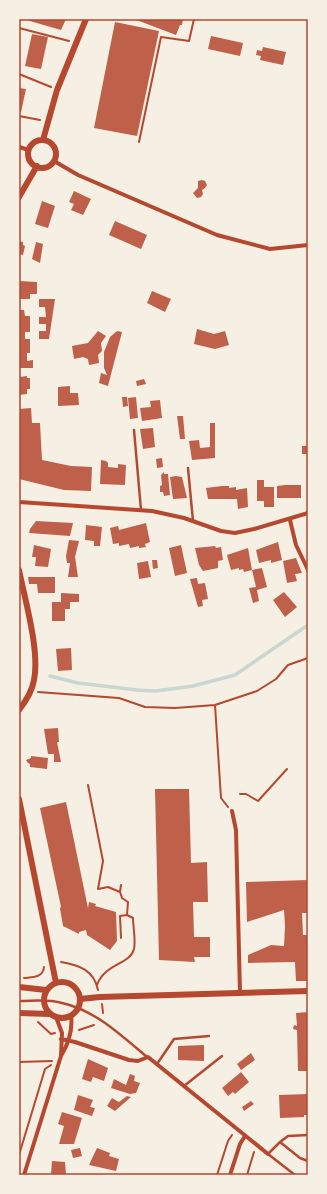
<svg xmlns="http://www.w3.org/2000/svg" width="327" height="1194" viewBox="0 0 327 1194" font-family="Cabin,sans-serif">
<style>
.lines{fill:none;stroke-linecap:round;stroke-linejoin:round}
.stream{stroke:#c9d6d2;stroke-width:3.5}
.building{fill:#bf614a}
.path{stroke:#b5482f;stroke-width:2}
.service{stroke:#b5482f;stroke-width:2.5}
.minor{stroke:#b5482f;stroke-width:4}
.tertiary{stroke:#b5482f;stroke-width:6}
.neatline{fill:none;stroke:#b5482f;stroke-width:1.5}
</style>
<rect width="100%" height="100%" fill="#f6efe4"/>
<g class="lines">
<path class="stream" d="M50,676L78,683L137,690L156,691L193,686L235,675L308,625"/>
</g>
<path class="building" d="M23,19H66L61,30Z
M134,19H183L182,25H180L176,35Z
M115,22L159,31L137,136L94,128Z
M32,34L48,37L41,69L25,66Z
M211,36L243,43L240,56L208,49Z
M263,47L286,52L283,65L260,60L261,56L256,55L257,50L262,51Z
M19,88L26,89L21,112L19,111Z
M202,180L205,181L207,185L205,188L202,190L203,194L201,197L197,198L193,193L198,188V181Z
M74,191L91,199L83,215L71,210L74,204L69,202Z
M42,201L55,206L48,228L35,224Z
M115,221L147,235L141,249L109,235Z
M19,241L23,242V245L25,246L23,255L19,254Z
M36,242L43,244L40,263L32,259Z
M19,281L37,282V294H30V299H19Z
M152,291L171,299L165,312L147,303Z
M39,299H55L49,339H39V331H46V324H39V317H46L45,307H39Z
M19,310H24L25,316H30V332H25V339H30V353H27V361L33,360V368H19Z
M197,329L214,334L225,331L229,345L215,349L194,344Z
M98,331L106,336L101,343L102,351L98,355L99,363L89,365L88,359L83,357L74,359L72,346L88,343Z
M117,331L122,332L108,386L99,383L101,373L107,375L104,368V352L110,337Z
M27,376V378H30V389H27V394L19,395V377Z
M144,379L146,384L137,386L136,381Z
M70,386V393H78L79,405L58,406V387Z
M122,397H127L128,406L123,407Z
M136,397L138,418L130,419L128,398Z
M160,400L162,418L142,421L140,408L151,407L150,401Z
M31,408L32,423H40L42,460L71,466L92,467L91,491L64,490L19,479V409Z
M177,416H183L185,439H180Z
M210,423H215V458L192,460L189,441L199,440L200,448L210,447Z
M153,428L155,447L143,449L140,429Z
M302,446H308V454H302Z
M162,458L163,467L157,468L156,459Z
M101,460L106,461L108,463V467L118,468V464L126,465L125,485L100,484Z
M164,472V474H168L170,495L164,496L163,492H160V486L162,485L161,475Z
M176,476L182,477L187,498L173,499L170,477Z
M257,480H264V487H274V507H264V501H257Z
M285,485H301V498H277V486Z
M222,486H229V488L236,487V490L247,488L248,507L238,509L237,499H208L206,488Z
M36,521L73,523L70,536L29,533L30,529Z
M146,523L150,542L145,544L146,547L139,548V546L130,548L129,544L119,546V543L113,544L110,528L118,526L119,530Z
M86,525L102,527L100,546H94V541L85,540Z
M69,540L79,541L75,557L78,577H68L70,563H67L66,556Z
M278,542L282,560L271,563V560L259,563L256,550Z
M34,545L51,549L48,567L35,566L36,557H32Z
M181,545L187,573L175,576L169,548Z
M215,546L216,548L221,547L223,560L218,561V568L203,571L199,565L195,548Z
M248,548L252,570L244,572L243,569L239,570V568L231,570L227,555Z
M296,558L302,573L295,574L297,581L287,583L283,561Z
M152,560H157L158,568L153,569Z
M148,561L151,577L139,579L137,563Z
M262,568L267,587L257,590L259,601L253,603L249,588L256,587L252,570Z
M28,577H55V593H38L37,584H29Z
M197,578L198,584L205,583L208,599L202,600L203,606L198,607L190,579Z
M284,592L297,607L285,617L273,600Z
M61,593L79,594V602H70V609H65V621H52V602H61Z
M71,648L72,670L58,671L56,649Z
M58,728L59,742H57L61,762H54V754H48L44,729Z
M31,756L48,758L47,769L30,767V764L28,763L26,760L31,758Z
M155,789H189L191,863L207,862L208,902H193L194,937H210V957H194L195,962L159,960Z
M66,802L88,908L89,902L96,904L95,906L116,912L117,941L110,950L87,935L86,930L79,932V934L63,926L60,908L61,907L40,808Z
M308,880V913H302L303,935H308V981H296L295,962L248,963V955L271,945L284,946L285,926L284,910L247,922L246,882Z
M308,1012V1071H298L297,1030L293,1029L294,1025L297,1026L296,1013Z
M204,1045V1061L178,1060V1046Z
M251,1053L255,1060L241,1070L237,1064Z
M88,1059L108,1068L104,1081L93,1077L91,1082L82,1079Z
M241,1072L249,1082L235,1094L233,1092L228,1096L222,1088Z
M130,1074L135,1076L134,1081L140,1083L136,1093L130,1094L111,1088L114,1079L126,1085Z
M308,1094V1115H304V1117L280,1118L279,1095Z
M78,1095L93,1100L90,1107L95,1108L92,1116L74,1110Z
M127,1096L131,1097L115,1111L107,1106L112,1098L119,1102Z
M251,1101L254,1104L244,1111L242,1107Z
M62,1112L82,1118L74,1144H59L64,1126L58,1124Z
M80,1148L82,1156L73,1158L71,1150Z
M97,1148L110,1153L109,1156L119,1159L116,1171L89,1165Z
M52,1161L65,1162L66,1175H51Z"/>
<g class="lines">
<path class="path" d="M19,28L69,41
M19,74L51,87
M19,116L40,120
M139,142L161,37L189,41L194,19
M38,692L119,698L145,707L175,708L215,705L257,691L276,679L288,665L308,658
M215,705L221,798L228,807
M88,785L103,861L98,889L108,887L120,892L122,898L128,902L127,915
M240,794H246L258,801L287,769
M120,892L121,885
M61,962C79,965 94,970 98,990
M24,978C32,977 43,978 44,967
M97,985C105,963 130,965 134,949C136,940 133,927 133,918L127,915L120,916L121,938
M102,1004L103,1013
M38,1022L51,1034L55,1033
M79,1030L94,1025
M19,1062L52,1061
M19,1155L45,1069L51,1065
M217,1175L228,1141L232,1135
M247,1175L254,1152"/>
<path class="service" d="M134,430L141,510
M188,468L193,521
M19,1001C34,1001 48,999 62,1003C95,1010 122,1036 147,1057
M157,1064L174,1039L209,1036
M184,1086L222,1056
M280,1142L288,1136L308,1135
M295,1175L268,1154L280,1142L300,1158L308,1161"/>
<path class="minor" d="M19,147L29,150
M54,161L78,175L217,235L270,249L308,245
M19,502L152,511L184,518L221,531L235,533L254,529L308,513
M290,520L296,545L308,570
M232,811L236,830L240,993
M56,1017L62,1033L61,1056
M61,1039L75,1042L129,1060L138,1061L148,1057L268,1154
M24,1175L61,1056C69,1043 73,1031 71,1015
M230,1175L240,1144L245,1136"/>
<path class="tertiary" d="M43,140L57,90L86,19
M28 154a14 14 0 1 1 28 0a14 14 0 1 1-28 0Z
M19,197L37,166
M19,570C25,600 40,651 34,680C32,692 26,701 19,710
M19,799L56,983
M44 1000a18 18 0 1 1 36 0a18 18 0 1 1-36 0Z
M19,987L46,990
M80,999L100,997L308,991
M19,1013L50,1014"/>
</g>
<rect width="327" height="1194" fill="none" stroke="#f6efe4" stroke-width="40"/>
<rect x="20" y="20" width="287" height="1154" class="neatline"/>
</svg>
